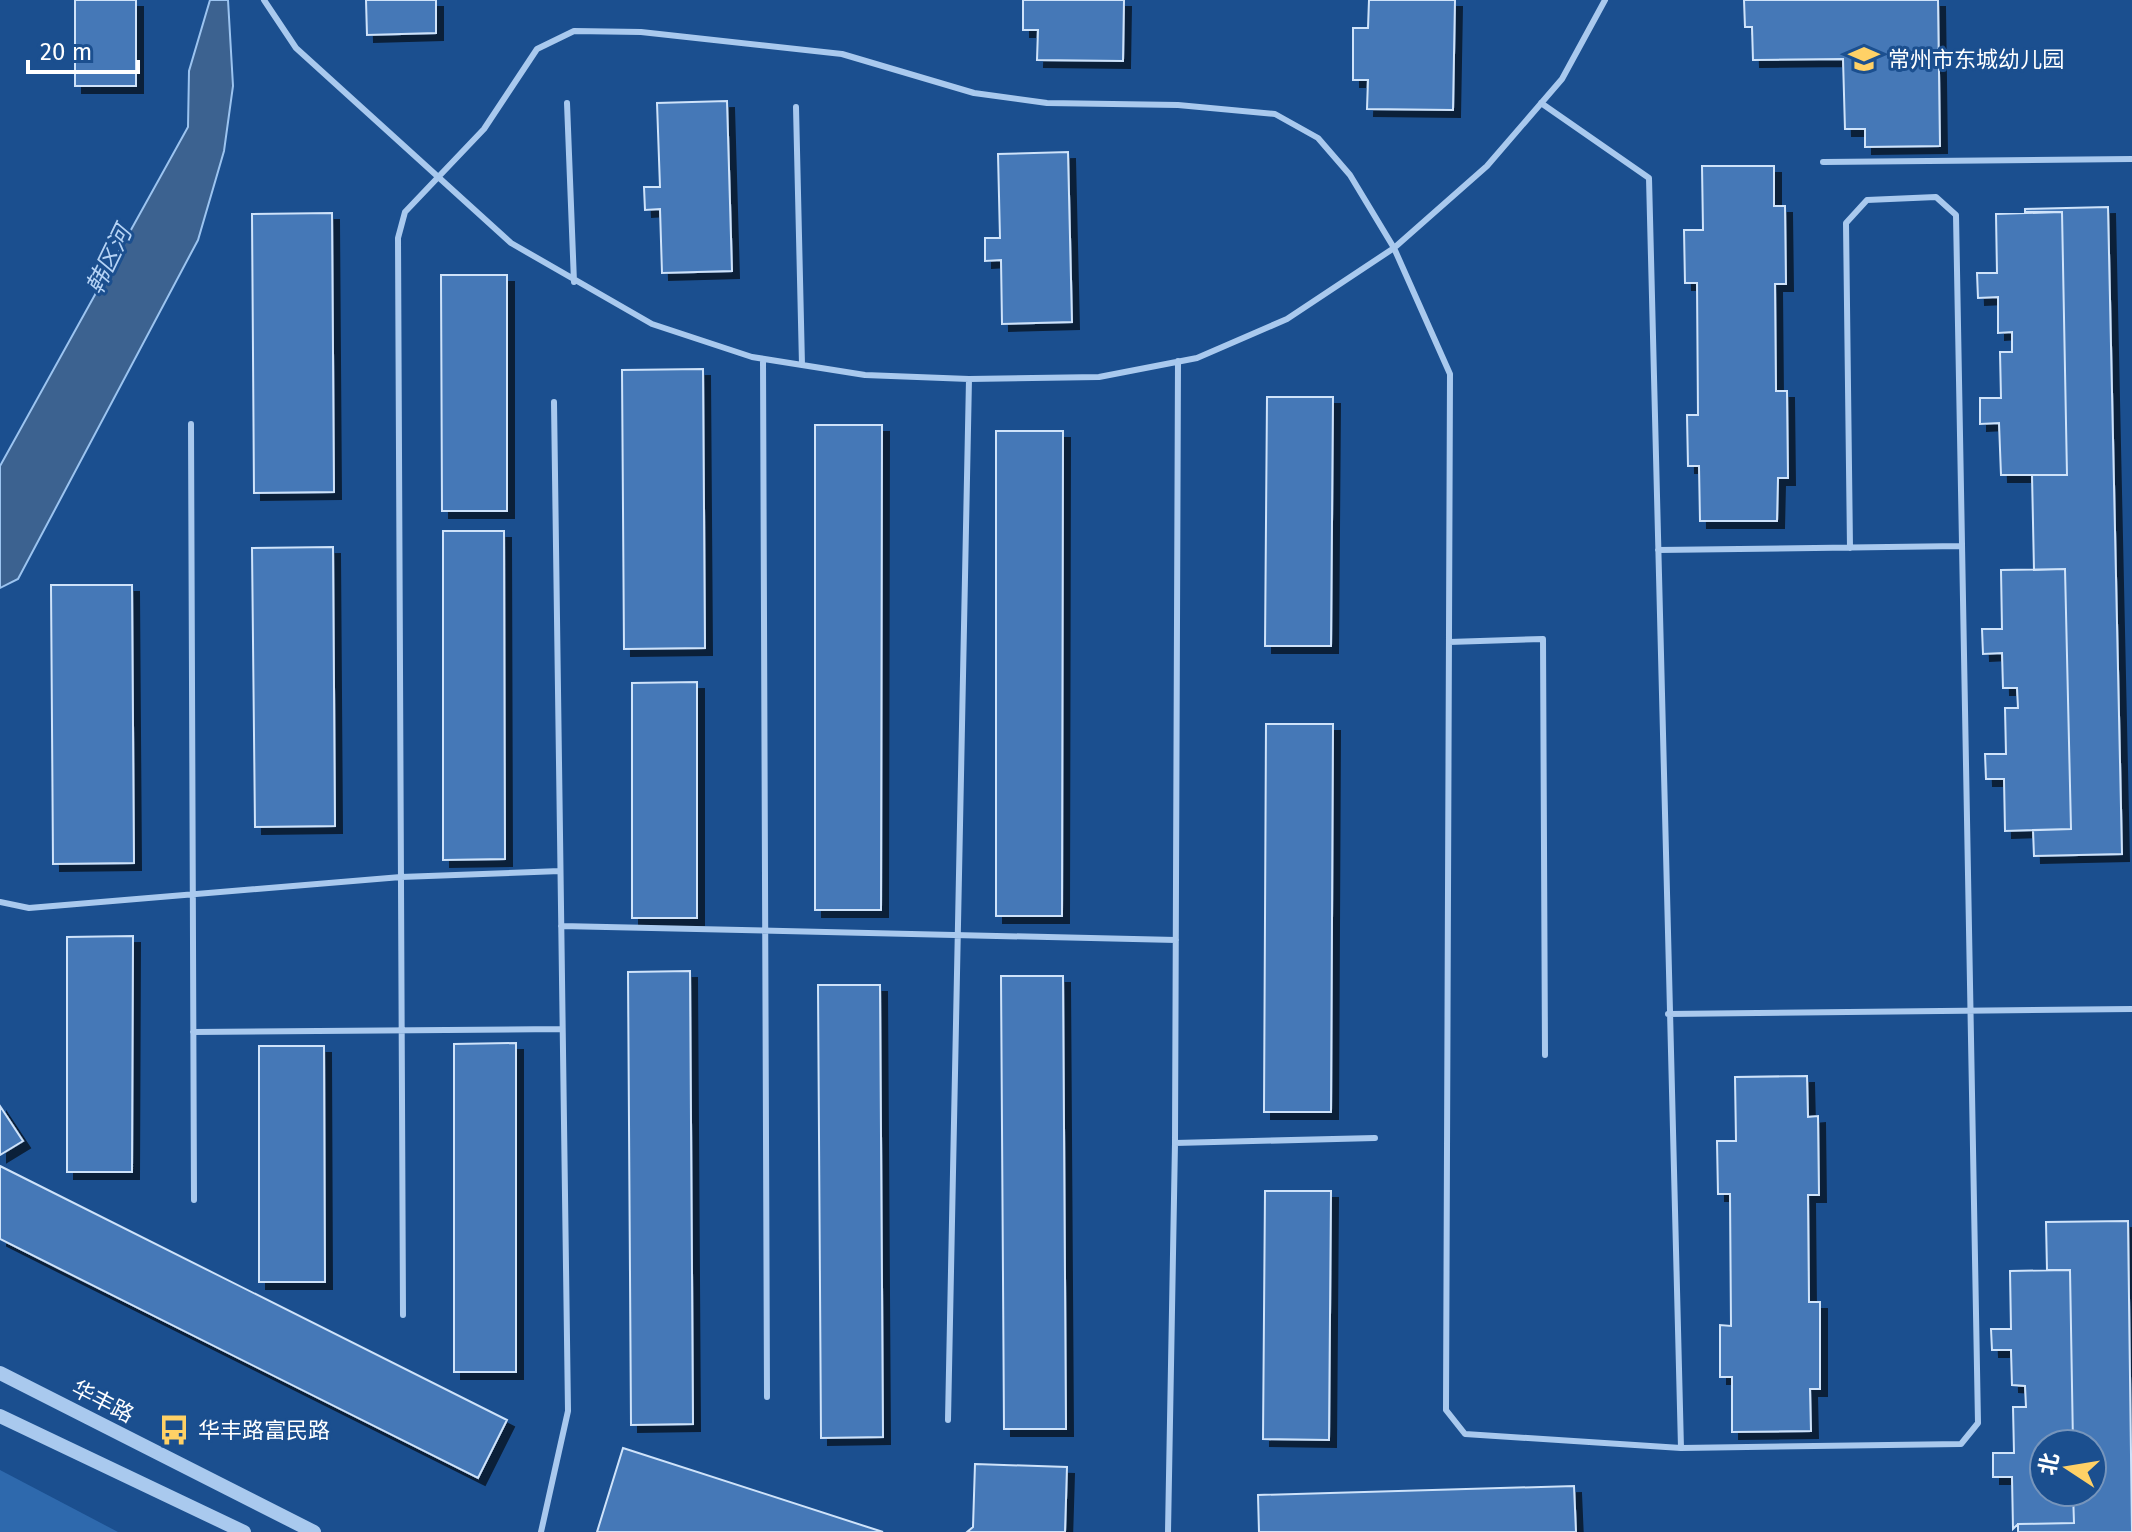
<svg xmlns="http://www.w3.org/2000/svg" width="2132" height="1532" viewBox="0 0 2132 1532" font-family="'Fira Sans','Noto Sans SC',sans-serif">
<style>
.green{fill:#2e69ad}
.water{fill:#3c6290;stroke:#9cc4f0;stroke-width:2}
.building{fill:#4478b7;stroke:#cfe3fa;stroke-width:2;filter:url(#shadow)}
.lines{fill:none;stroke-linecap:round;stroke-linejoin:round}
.service{stroke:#a9c9ee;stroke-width:6}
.tertiary{stroke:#a9c9ee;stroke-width:14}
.labels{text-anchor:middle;stroke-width:6;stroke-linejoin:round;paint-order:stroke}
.poi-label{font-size:22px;fill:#fff;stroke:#1b4f8f;text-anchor:start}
.street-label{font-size:22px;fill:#fff;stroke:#1b4f8f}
.water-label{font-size:24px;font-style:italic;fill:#b5d3f5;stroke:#1b4f8f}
</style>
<defs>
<filter id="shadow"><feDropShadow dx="7" dy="7" stdDeviation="0" flood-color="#0009"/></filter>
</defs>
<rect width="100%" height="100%" fill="#1b4f8f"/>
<path class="green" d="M0,1470L118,1532H0Z"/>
<path class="water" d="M210,0H228L233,86L224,151L198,240L18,579L0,588V466L188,127L189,71Z"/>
<path class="building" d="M75,0H136V86H75Z
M366,0H436V33L367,35Z
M1023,0H1124L1123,61L1037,60L1038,30H1023Z
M1369,0H1455L1453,110L1367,109L1368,80H1353V28H1368Z
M1744,0H1938L1940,146L1865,147V129H1845L1843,59L1753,60L1752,27H1745Z
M727,101L732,271L662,273L660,209L645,210L644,187H660L657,103Z
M1068,152L1072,322L1002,324L1001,260L985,261V238H1000L998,154Z
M1702,166H1774V206H1785L1786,284H1775L1776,391H1787L1788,478H1778L1777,521H1700L1699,466H1688L1687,415H1698L1697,283H1685L1684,230H1703Z
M2108,207L2122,854L2034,856L2033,830L2071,829L2065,569L2034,570L2032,475H2067L2062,212H2025V209Z
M2062,212L2067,475H2001L1999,423L1980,424V398H2001L2000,352H2012V332L1998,333V297L1978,298L1977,273H1997L1996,214Z
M332,213L334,492L254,493L252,214Z
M441,275H507V511H442Z
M703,369L705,648L624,649L622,370Z
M1267,397H1333L1331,646H1265Z
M815,425H882L881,910H815Z
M996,431H1063L1062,916H996Z
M443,531H504L505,859L443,860Z
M333,547L335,826L255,827L252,548Z
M2065,569L2071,829L2005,831L2004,779H1986L1985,754H2006L2005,708H2018L2017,688H2003L2002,653L1983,654L1982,629H2002L2001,570Z
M51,585H132L134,863L53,864Z
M697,682V918H632V683Z
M1266,724H1333L1331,1112H1264Z
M133,936L132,1172H67V937Z
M690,971L693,1424L631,1425L628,972Z
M1001,976H1063L1066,1429H1004Z
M818,985H880L883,1437L821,1438Z
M516,1043V1372H454V1044Z
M259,1046H324L325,1282H259Z
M1807,1076L1808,1117L1818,1116L1819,1195H1808L1809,1302H1820V1389H1810L1811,1431L1732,1432V1377H1720V1325L1731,1326L1730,1194H1718L1717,1141H1736L1735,1077Z
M0,1106L23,1141L0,1155Z
M0,1166L507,1420L478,1478L0,1239Z
M1265,1191H1331L1329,1440L1263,1439Z
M2128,1221L2132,1532H2018V1524L2074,1523L2073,1492H2092V1444H2073L2070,1270H2047L2046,1222Z
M2070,1270L2073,1444H2044V1492H2073L2074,1523L2018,1524L2013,1529L2012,1477H1993V1453H2014L2013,1407H2026L2025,1386L2012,1385L2011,1350H1992L1991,1329H2011L2010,1271Z
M623,1448L883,1532H597Z
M975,1464L1067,1467L1065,1532H967L973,1527Z
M1574,1486L1576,1532H1259L1258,1495Z"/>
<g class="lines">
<path class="service" d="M264,0L296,48L511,243L652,324L752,357L865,375L969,379L1099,377L1197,358L1287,319L1394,248L1487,166L1562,79L1605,0
M567,103L574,282
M796,107L802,365
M1823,162L2132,159
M763,359L767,1397
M191,424L194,1200
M1658,550L1961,546
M1449,642L1543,639L1545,1055
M0,902L29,908L401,877L560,871
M561,926L1176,940
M1668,1014L2132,1009
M193,1032L562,1029
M1175,1143L1375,1138
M403,1315L398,238L405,212L484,129L537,49L574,31L641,32L842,54L974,93L1047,103L1178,105L1275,114L1318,138L1350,175L1394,248L1450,374L1446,1410L1465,1434L1681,1448L1649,178L1541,103
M948,1420L969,379
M1681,1448L1961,1444L1978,1423L1956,215L1936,197L1867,200L1846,223L1850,548
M541,1532L568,1411L554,402
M1168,1532L1175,1143L1178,361"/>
<path class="tertiary" d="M0,1373L314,1532
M0,1416L244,1532"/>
</g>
<defs>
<g id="school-bare" transform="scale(2.4)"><path d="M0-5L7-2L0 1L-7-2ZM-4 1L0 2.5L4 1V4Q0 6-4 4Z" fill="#ffd166" stroke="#1b4f8f" stroke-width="2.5" paint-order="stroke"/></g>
<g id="bus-bare" transform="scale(2.4)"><path d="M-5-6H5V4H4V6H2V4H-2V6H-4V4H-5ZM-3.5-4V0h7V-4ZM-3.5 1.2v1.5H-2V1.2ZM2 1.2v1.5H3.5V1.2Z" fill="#ffd166" stroke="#1b4f8f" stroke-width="2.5" paint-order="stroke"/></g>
</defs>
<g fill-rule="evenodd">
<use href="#school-bare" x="1864" y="59"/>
<use href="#bus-bare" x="174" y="1430"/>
</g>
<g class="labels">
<g class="poi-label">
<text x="1888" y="67">常州市东城幼儿园</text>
<text x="198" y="1438">华丰路富民路</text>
</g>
<g class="street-label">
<text transform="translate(103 1401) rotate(27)" y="8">华丰路</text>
</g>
<g class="water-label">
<text transform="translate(109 260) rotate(-64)" y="8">韩区河</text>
</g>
</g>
<g transform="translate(2068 1468) rotate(282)"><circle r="38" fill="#1b4f8f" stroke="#7695bc" stroke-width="2"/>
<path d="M0-6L14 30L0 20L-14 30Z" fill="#ffd166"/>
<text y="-12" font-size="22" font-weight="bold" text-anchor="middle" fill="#ffffff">北</text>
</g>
<path d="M28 60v12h110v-12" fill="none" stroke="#ffffff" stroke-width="4"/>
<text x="40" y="60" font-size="24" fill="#ffffff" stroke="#1b4f8f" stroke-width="6" paint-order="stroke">20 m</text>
</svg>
